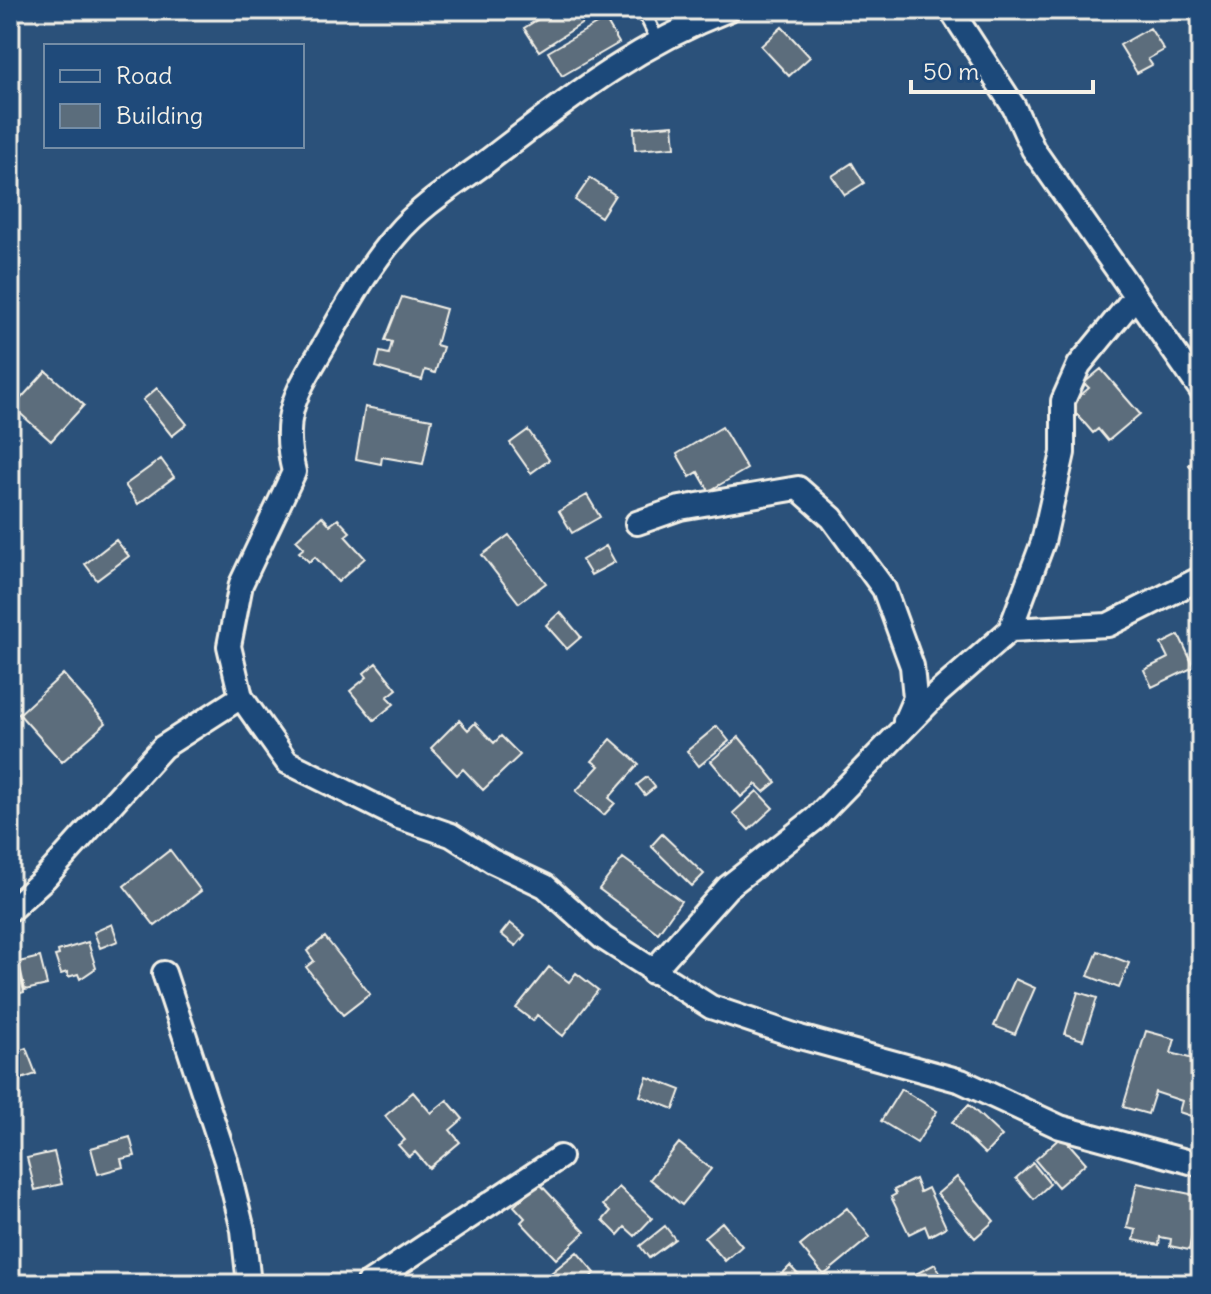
<svg xmlns="http://www.w3.org/2000/svg" width="1211" height="1294" viewBox="0 0 1211 1294" font-family="Delius,sans-serif">
<style>
.building{fill:#5b6d7c;stroke:#f4f1e8;stroke-width:2}
.lines{fill:none;stroke-linecap:round;stroke-linejoin:round}
.service-casing{stroke:#f4f1e8;stroke-width:17}
.minor-casing{stroke:#f4f1e8;stroke-width:28}
.service{stroke:#1f4a7a;stroke-width:11}
.minor{stroke:#1f4a7a;stroke-width:22}
</style>
<rect width="100%" height="100%" fill="#2b517a"/>
<filter id="ink" filterUnits="userSpaceOnUse"><feTurbulence type="fractalNoise" baseFrequency=".0125" numOctaves="2"/><feDisplacementMap in="SourceGraphic" scale="16" xChannelSelector="R" yChannelSelector="G"/><feConvolveMatrix kernelMatrix="1 2 1 2 8 2 1 2 1" color-interpolation-filters="sRGB"/></filter>
<g filter="url(#ink)">
<path class="building" d="M553,10H584L589,19L539,51L524,28Z
M605,19L619,43L562,76L548,52Z
M782,27L810,57L789,76L761,46Z
M1150,28L1164,50L1148,59L1152,65L1137,73L1120,45Z
M673,125L675,147L635,150L634,128Z
M852,163L864,183L845,195L832,176Z
M590,178L615,195L601,217L575,200Z
M402,297L446,309L436,345L443,347L435,373L425,370L422,380L376,367L380,352L389,354L392,342L385,340Z
M1101,369L1140,414L1108,441L1098,429L1093,433L1069,405L1089,388L1084,383Z
M46,371L84,405L51,441L13,407Z
M157,388L187,424L172,436L143,400Z
M365,407L432,419L423,464L382,457L381,464L356,459Z
M722,427L747,469L709,491L698,472L690,477L677,454Z
M528,430L549,460L531,473L510,443Z
M1201,455V481L1189,465Z
M161,459L174,477L138,504L125,485Z
M587,495L600,517L572,533L559,511Z
M322,516L330,525L338,519L350,532L345,536L365,558L338,582L315,557L309,562L299,552L304,548L296,540Z
M509,535L546,583L519,603L482,555Z
M116,540L129,556L97,580L85,564Z
M606,546L615,562L591,575L582,560Z
M560,612L581,637L567,649L546,625Z
M1179,635L1194,667L1152,687L1144,670L1168,658L1161,644Z
M376,663L397,689L387,697L394,704L374,720L350,691L367,677L364,673Z
M63,674L106,723L62,762L19,714Z
M459,720L468,730L475,723L494,743L501,736L520,755L483,790L463,769L457,775L431,748Z
M717,726L729,741L699,766L687,751Z
M739,737L776,782L764,792L756,784L741,797L711,761Z
M611,739L639,764L609,798L615,803L604,815L576,791L599,766L592,761Z
M647,777L655,787L645,795L637,785Z
M757,791L773,808L749,830L733,813Z
M662,834L704,874L692,886L651,846Z
M170,850L201,891L155,926L124,886Z
M623,858L681,901L658,933L599,889Z
M510,923L525,935L516,946L501,934Z
M112,924L118,941L100,948L94,932Z
M325,937L370,994L343,1015L306,967L314,961L307,951Z
M88,942L96,968L80,979L78,974L68,977L67,972L61,974L55,956L59,955L58,951Z
M1098,951L1129,963L1119,988L1088,976Z
M40,957L47,985L25,990L19,962Z
M16,958L24,992L14,995L10,959Z
M549,967L569,982L576,973L598,990L563,1036L537,1015L533,1021L516,1008Z
M1015,979L1035,988L1015,1034L994,1026Z
M1078,992L1097,998L1083,1040L1065,1034Z
M1146,1031L1175,1039L1171,1053L1193,1059L1197,1047L1201,1049V1106L1197,1118L1179,1112L1182,1101L1155,1092L1148,1114L1123,1107Z
M26,1048L36,1074L10,1083V1054Z
M647,1077L681,1090L674,1109L640,1096Z
M901,1089L937,1111L917,1143L881,1121Z
M413,1092L431,1113L447,1100L463,1119L450,1130L460,1142L429,1168L415,1152L409,1157L398,1145L405,1140L385,1116Z
M969,1105L1002,1136L985,1154L952,1122Z
M1062,1136L1086,1163L1058,1187L1035,1160Z
M130,1137L135,1156L121,1159L123,1167L98,1174L91,1148Z
M679,1143L711,1169L682,1205L650,1179Z
M54,1152L62,1184L35,1190L27,1158Z
M1033,1163L1050,1184L1034,1199L1016,1178Z
M957,1177L994,1221L975,1238L937,1194Z
M915,1179L920,1192L928,1188L946,1227L929,1236L925,1226L909,1234L891,1197L896,1194L894,1190Z
M539,1183L585,1232L556,1259L521,1222L525,1218L514,1206Z
M1137,1183L1200,1196L1189,1250L1170,1246L1171,1239L1160,1237L1159,1245L1134,1240L1136,1230L1127,1228Z
M619,1187L652,1218L635,1236L625,1227L618,1235L603,1220L610,1212L603,1205Z
M847,1208L870,1237L824,1275L800,1246Z
M722,1222L742,1246L725,1261L704,1237Z
M665,1226L675,1239L649,1258L640,1246Z
M577,1252L595,1273L583,1284H550L545,1278Z
M935,1264L940,1273L930,1278L932,1282L914,1284L910,1277Z
M790,1266L807,1284H787L780,1276Z"/>
<g class="lines">
<g class="service-casing">
<path id="service" d="M643,10L658,41"/>
</g>
<g class="minor-casing">
<path id="minor" d="M728,10C632,47 566,101 486,162C456,184 420,206 396,235C368,267 347,306 326,342C298,391 279,413 294,472L241,584L229,646L241,697L287,762L396,816L451,835L492,861L545,886L603,938L711,1007L800,1037L961,1081L1060,1127L1201,1165
M951,10L1014,107L1033,149L1201,390
M637,523L680,508L798,488L832,518L884,589L912,666L915,698L905,721
M1010,630L1108,625L1201,578
M10,910L45,878L163,747L241,697
M652,972L728,887L815,819L938,693L1010,630L1043,542L1063,453V401L1079,365L1134,298
M164,973L226,1161L243,1230L249,1284
M368,1284L560,1157"/>
</g>
<use href="#service" class="service"/>
<use href="#minor" class="minor"/>
</g>
</g>
<rect width="1211" height="1294" fill="none" stroke="#1f4a7a" stroke-width="40"/>
<rect x="20" y="20" width="1171" height="1254" fill="none" stroke="#f4f1e8" stroke-width="3" filter="url(#ink)"/>
<rect x="44" y="44" width="260" height="104" fill="#1f4a7a" stroke="#748da6" stroke-width="2"/>
<rect x="60" y="70" width="40" height="12" fill="#1f4a7a" stroke="#748da6" stroke-width="2"/>
<text x="116" y="84" font-size="24" fill="#f4f1e8">Road</text>
<rect x="60" y="104" width="40" height="24" fill="#5b6d7c" stroke="#748da6" stroke-width="2"/>
<text x="116" y="124" font-size="24" fill="#f4f1e8">Building</text>
<path d="M911 80v12h182v-12" fill="none" stroke="#f4f1e8" stroke-width="4"/>
<text x="923" y="80" font-size="24" fill="#f4f1e8" stroke="#1f4a7a" stroke-width="6" paint-order="stroke">50 m</text>
</svg>
